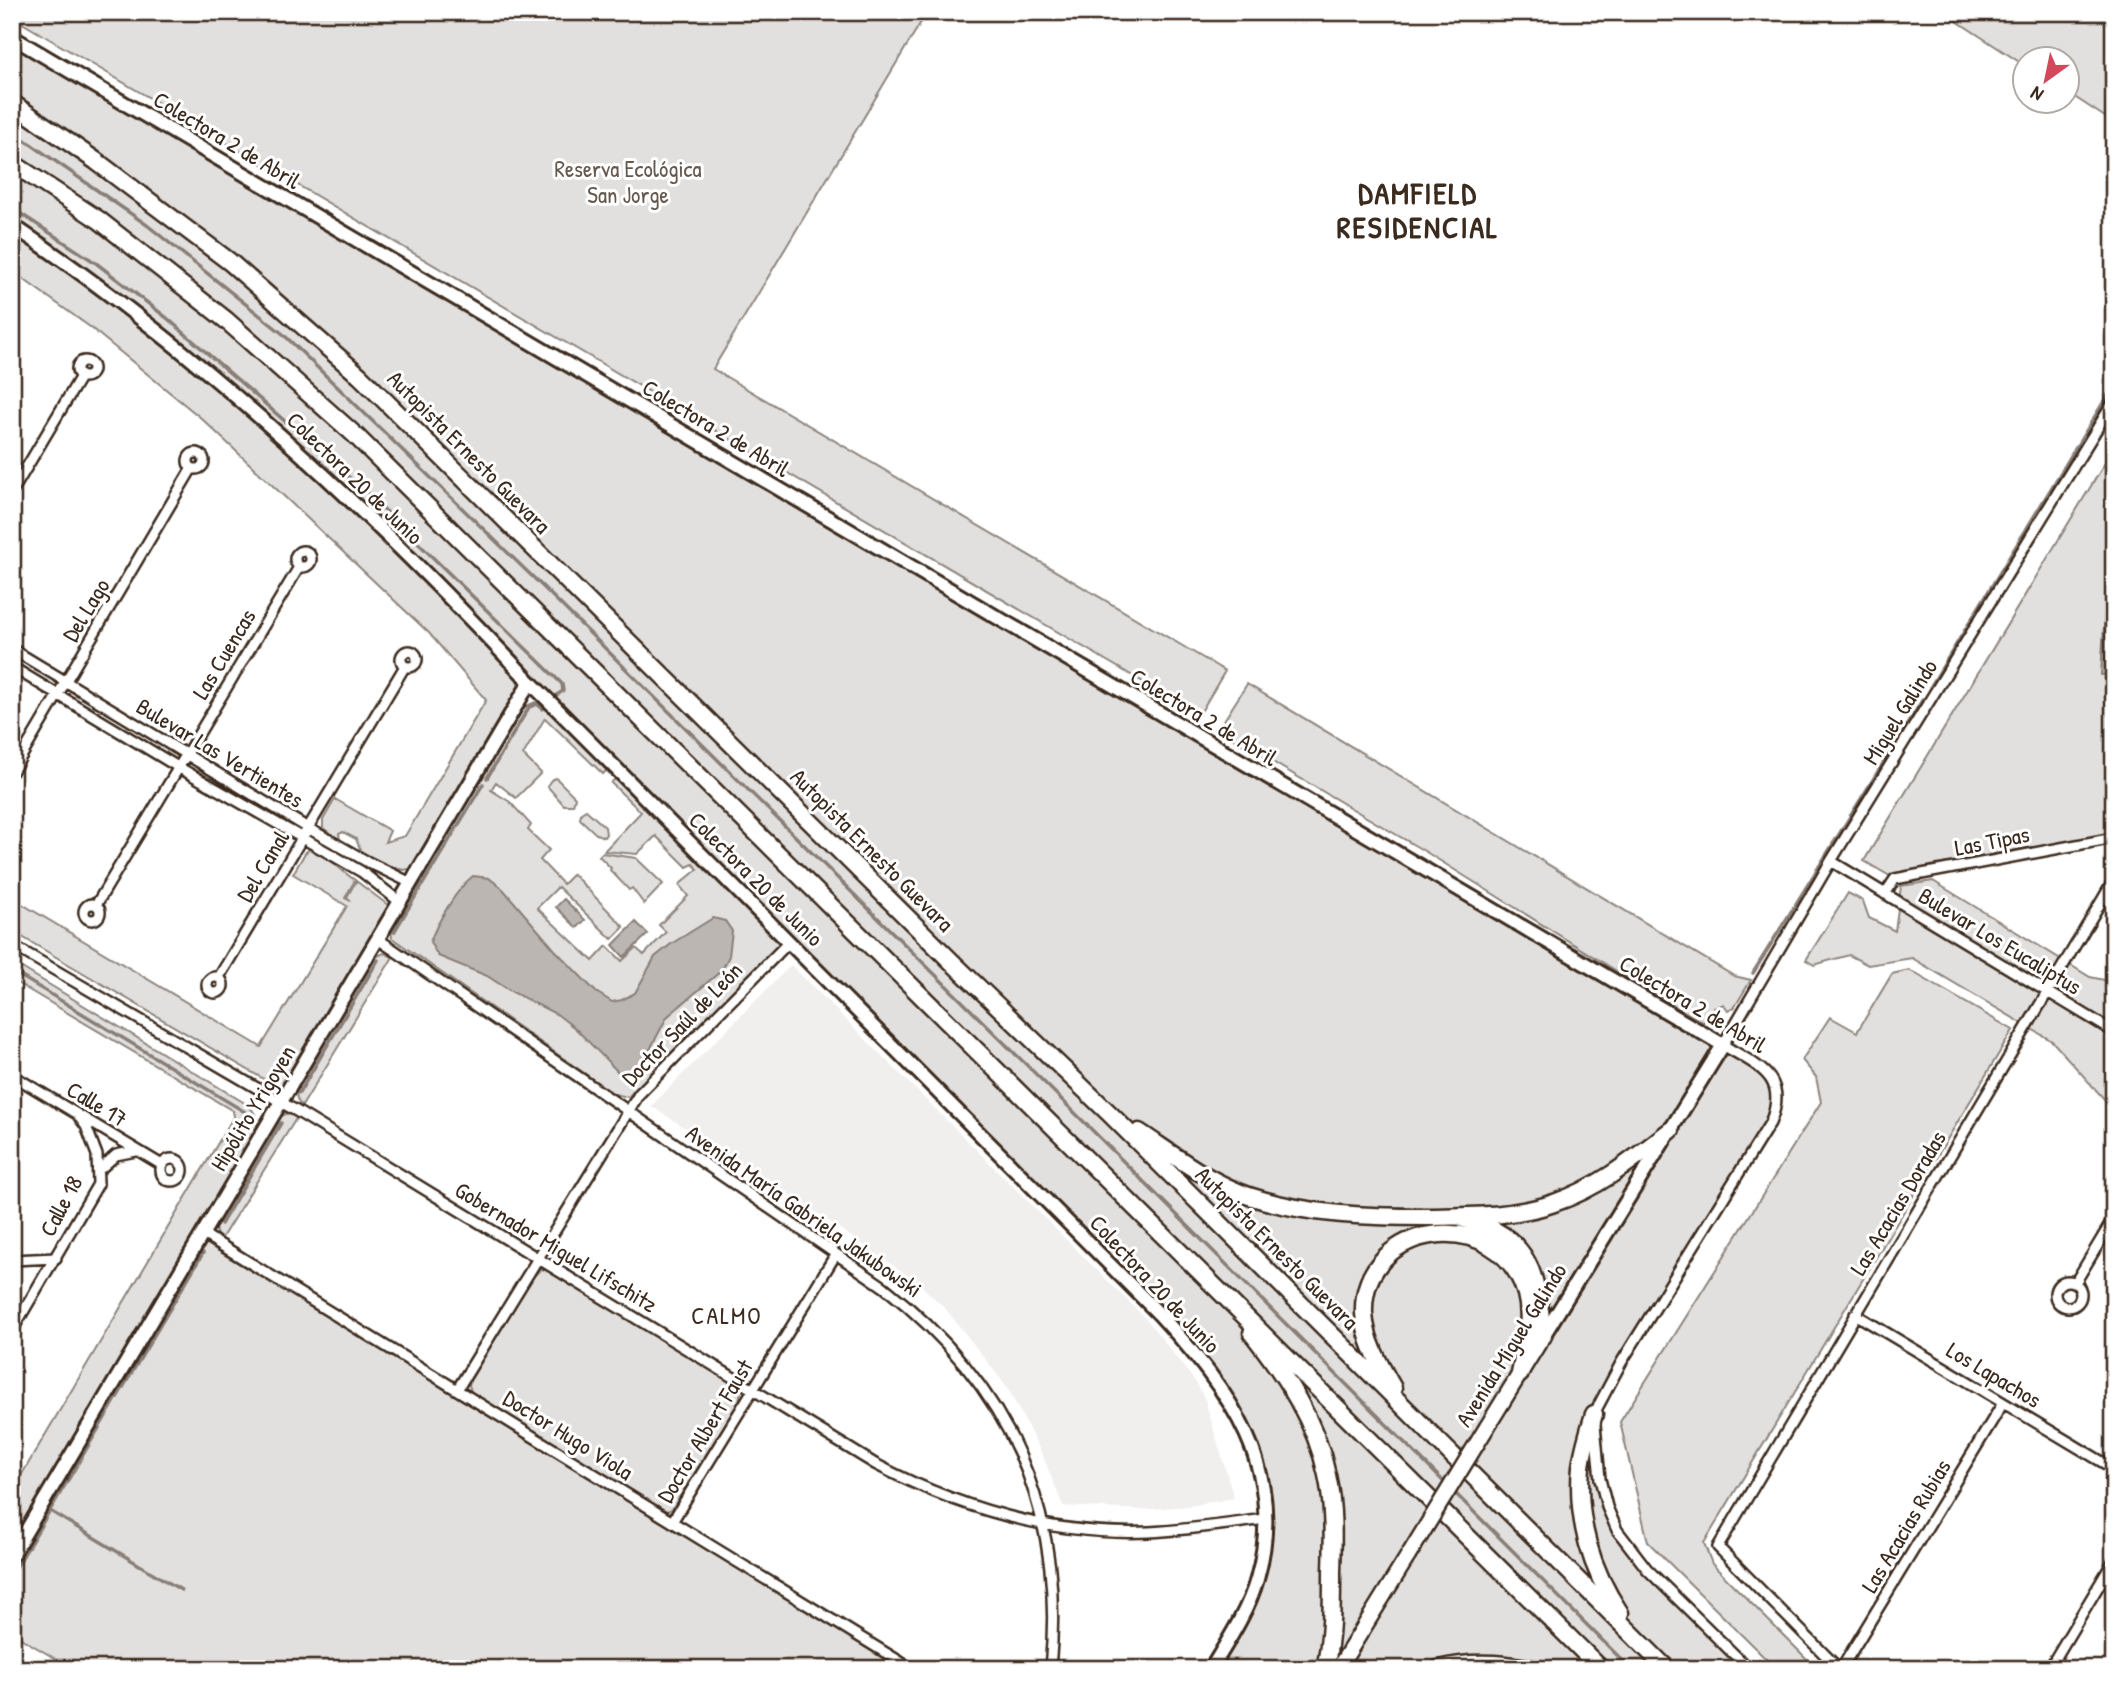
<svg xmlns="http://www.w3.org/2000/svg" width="2126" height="1681" viewBox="0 0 2126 1681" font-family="'Patrick Hand',sans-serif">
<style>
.built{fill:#f1efee}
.green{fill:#e2e0de;stroke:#8e857e;stroke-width:2}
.water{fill:#bcb6b3;stroke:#887e77;stroke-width:2}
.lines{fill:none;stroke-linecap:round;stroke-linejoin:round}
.stream{stroke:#887e77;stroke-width:3.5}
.street-casing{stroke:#3b2a1e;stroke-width:14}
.secondary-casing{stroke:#3b2a1e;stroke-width:18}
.primary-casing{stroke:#3b2a1e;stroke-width:19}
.highway-casing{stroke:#3b2a1e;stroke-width:21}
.street{stroke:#fff;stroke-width:9}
.secondary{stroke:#fff;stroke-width:12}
.primary{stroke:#fff;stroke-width:14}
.highway{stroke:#fff;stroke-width:16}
.primary-bridge-casing{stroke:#3b2a1e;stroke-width:19;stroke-linecap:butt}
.primary-bridge{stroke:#fff;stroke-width:14}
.labels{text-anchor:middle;stroke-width:6;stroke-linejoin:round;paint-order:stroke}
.street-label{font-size:23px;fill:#3b2a1e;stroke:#fff}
.park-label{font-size:23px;fill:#65584e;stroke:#fff}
.neighbourhood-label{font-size:24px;letter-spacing:2px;fill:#3b2a1e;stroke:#fff}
.district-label{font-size:30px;font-weight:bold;letter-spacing:2px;fill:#3b2a1e;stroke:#fff}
</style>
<rect width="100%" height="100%" fill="#fff"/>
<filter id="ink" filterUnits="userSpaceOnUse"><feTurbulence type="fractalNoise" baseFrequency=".0143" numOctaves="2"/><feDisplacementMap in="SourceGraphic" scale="14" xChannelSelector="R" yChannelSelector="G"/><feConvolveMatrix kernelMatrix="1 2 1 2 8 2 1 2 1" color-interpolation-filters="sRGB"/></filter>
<g filter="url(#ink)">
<path class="built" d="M791,965L1148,1321L1197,1384L1205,1400L1234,1498L1190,1506L1142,1510L1063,1506L1042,1454L1007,1387L945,1308L917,1282L801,1202L651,1106Z"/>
<path class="green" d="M12,12H927L713,369L1225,671L1199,715L12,17Z
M1943,12H2114V123L2067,92L2066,60H2024V65Z
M12,37L1770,1076L1775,1111L1594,1414L1607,1507L1630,1548L1749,1669H1211L1232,1634L1263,1553L1255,1454L1192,1351L530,682L255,412L12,225Z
M12,234C60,267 109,299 155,336C283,439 399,558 515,674L519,686L515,697L415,868L404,870L373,863L375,859L362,854L356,839L343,832L339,834L340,840L323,828V820L335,799L390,831L385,842L405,836L486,700L429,633L201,418L90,327L12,271Z
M2114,448V838L1895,879L1864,861Z
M1247,684L1734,976L1751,980L1734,1008L1728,1011L1724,1004L1714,1008L1717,1015L1703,1022L1639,985L1426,852L1218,730Z
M535,702L544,706L608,769L603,774L545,718L523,755L541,773L516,798L496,782L491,790L510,802L531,825L528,830L549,850L540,860L563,884L573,874L624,927L612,939L558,887L537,908L593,961L607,946L622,961L636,948L644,955L666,932L659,925L688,896L679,885L698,869L693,864L687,867L656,836L637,854L604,851L641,812L611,783L616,778L780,943L628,1097L614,1094L392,938L391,928L517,715L524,707Z
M556,778L575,797L573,805H564L547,786L551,780Z
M586,810L605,827L606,834L604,837L596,834L580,819L581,813Z
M312,847C329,856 339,870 355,880L345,898L351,901L347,897L356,881L388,905L389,909L286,1084L281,1087L272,1084L12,931V898L261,1047L347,906L293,874L305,853Z
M602,853L636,858L663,884L644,904L632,888L629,890L610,870L611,868L599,856Z
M1933,881L2090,977L2114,982V1110L2052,1041L1912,958L1868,965L1849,955L1814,965L1806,960L1848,893L1863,901L1869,918L1895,931L1901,886Z
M384,953L393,957L302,1106C295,1100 295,1093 299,1085L375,957Z
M12,962L248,1105C257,1114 258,1122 257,1134L12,1547V1491L234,1116L233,1111L12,980Z
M1909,970L2013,1030L1704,1543L1712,1564L1817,1669H1776L1648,1542L1620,1422L1821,1102L1816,1077L1802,1060L1830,1017L1857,1032L1892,974Z
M288,1113L297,1117L221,1239C214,1234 214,1226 218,1219L279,1117Z
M204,1244H207L902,1669H73L12,1633V1566Z
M541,1269L551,1271L734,1383L741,1391L739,1402L672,1509L667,1511L657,1508L472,1394L469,1385L470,1380L533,1277Z"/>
<path class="water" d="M2114,608V674L2101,675L2105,610Z
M473,876L489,878L503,889L555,950L596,992L612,1002L622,1000L635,993L655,957L671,944L713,918L725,921L732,931L729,956L722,970L667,1017L644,1061L633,1073L621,1075L576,1029L558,1015L512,992L487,976L438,956L430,942C437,923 457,888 473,876Z
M564,899L585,920L577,928L556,907Z
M636,922L648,934L624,957L613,945Z"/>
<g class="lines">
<path class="stream" d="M12,131L147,225L283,334L540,584L1063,1101L1446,1484
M12,208L96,263L167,318L367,493L556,678L562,684L563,691L555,696
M1931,686L2114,385
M487,778L529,707L537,704L543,709
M394,932L483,784
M12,971L245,1112
M1753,973L1923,699
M299,1093L378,960
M221,1224L281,1123
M1452,1490L1631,1669
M50,1511L181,1590
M12,1574L203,1253"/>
<g class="street-casing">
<path id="street" d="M77 369a8 8 0 1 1 16 0a8 8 0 1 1-16 0Z
M188 461a8 8 0 1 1 16 0a8 8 0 1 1-16 0Z
M12,492L81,376
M295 559a8 8 0 1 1 16 0a8 8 0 1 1-16 0Z
M12,649L308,828L368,862L411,883
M401 659a8 8 0 1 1 16 0a8 8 0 1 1-16 0Z
M12,667L178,767L362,872L400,902
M12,772L192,468
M1831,861L2114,1032
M1885,894L1895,879L2114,838
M84 912a8 8 0 1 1 16 0a8 8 0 1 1-16 0Z
M96,905L299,567
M378,939L884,1287C1009,1385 1066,1509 1050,1669
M12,945L298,1112L875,1464C959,1508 1053,1536 1149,1532C1188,1530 1227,1524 1266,1519
M207 985a8 8 0 1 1 16 0a8 8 0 1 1-16 0Z
M219,977L405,666
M12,1075L162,1165
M161 1170a11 11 0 1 1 22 0a11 11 0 1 1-22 0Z
M99,1170L116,1155L136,1151
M203,1234L912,1669
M12,1260L56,1258
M2055 1294a13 13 0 1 1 26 0a13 13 0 1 1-26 0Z
M2075,1283L2114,1218
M1855,1314L2114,1469
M12,1331L98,1184L97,1155L86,1126L77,1114
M457,1390L639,1094L789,942
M672,1522L836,1254
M1749,1669L1647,1569L1617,1530L1607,1507L1600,1479L1594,1414L1621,1363L1770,1123C1790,1076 1757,1066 1723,1045L1831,861L2114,401
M1839,1669L1718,1547L2114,880
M1841,1669L2003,1403
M2049,1669L2114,1560"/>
</g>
<g class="secondary-casing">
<path id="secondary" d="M12,37L1723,1045L1543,1336
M12,225C204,354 373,514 530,682L1159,1314C1230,1391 1288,1469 1257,1579C1248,1611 1228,1641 1211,1669
M12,1555L530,682"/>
</g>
<g class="primary-casing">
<path id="primary" d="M1487,1427L1543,1336
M1338,1669L1408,1556"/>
</g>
<g class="highway-casing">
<path id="highway" d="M12,103L96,161L230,262L360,376L953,963L1110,1114L1667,1669
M12,163L99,220L226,320L355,435L1601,1669
M1139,1132C1174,1155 1208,1182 1249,1196C1307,1215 1367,1217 1428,1217C1469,1216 1515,1217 1554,1203C1599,1188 1634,1159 1671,1130
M1464,1219C1531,1235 1537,1277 1543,1336
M1252,1333C1285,1375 1316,1421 1327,1475C1334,1506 1333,1540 1332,1572C1332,1604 1332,1637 1325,1669
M1393,1388C1380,1366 1365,1339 1364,1313C1361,1220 1501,1203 1526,1294C1533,1320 1525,1348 1520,1374
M1594,1414C1589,1431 1583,1449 1581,1467C1576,1519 1591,1570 1620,1613
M1439,1669C1469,1661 1502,1663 1533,1669"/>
</g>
<use href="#street" class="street"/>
<use href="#secondary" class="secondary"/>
<use href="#primary" class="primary"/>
<use href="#highway" class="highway"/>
<g class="primary-bridge-casing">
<path id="primary-bridge" d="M1408,1556L1487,1427"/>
</g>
<use href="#primary-bridge" class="primary-bridge"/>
</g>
</g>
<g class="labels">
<g class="street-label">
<text transform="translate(227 140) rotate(31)" y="8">Colectora 2 de Abril</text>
<text transform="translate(716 428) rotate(31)" y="8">Colectora 2 de Abril</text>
<text transform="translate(469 452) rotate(45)" y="8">Autopista Ernesto Guevara</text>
<text transform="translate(355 478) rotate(44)" y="8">Colectora 20 de Junio</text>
<text transform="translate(86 610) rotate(-59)" y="8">Del Lago</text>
<text transform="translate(224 654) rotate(-59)" y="8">Las Cuencas</text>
<text transform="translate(1900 712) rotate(-58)" y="8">Miguel Galindo</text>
<text transform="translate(1204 717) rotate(31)" y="8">Colectora 2 de Abril</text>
<text transform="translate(220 753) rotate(31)" y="8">Bulevar Las Vertientes</text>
<text transform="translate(1992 841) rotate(-11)" y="8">Las Tipas</text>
<text transform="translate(872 850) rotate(45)" y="8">Autopista Ernesto Guevara</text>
<text transform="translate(263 866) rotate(-59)" y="8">Del Canal</text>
<text transform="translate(756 879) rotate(45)" y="8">Colectora 20 de Junio</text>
<text transform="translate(2000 941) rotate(31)" y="8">Bulevar Los Eucaliptus</text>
<text transform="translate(1693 1004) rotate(31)" y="8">Colectora 2 de Abril</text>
<text transform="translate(682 1024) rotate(-46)" y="8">Doctor Saúl de León</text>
<text transform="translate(97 1104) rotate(31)" y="8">Calle 17</text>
<text transform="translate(253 1108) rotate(-59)" y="8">Hipólito Yrigoyen</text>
<text transform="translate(1898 1203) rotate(-59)" y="8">Las Acacias Doradas</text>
<text transform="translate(61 1206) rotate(-62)" y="8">Calle 18</text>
<text transform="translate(804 1211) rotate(35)" y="8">Avenida María Gabriela Jakubowski</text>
<text transform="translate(556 1247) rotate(31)" y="8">Gobernador Miguel Lifschitz</text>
<text transform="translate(1277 1248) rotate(45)" y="8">Autopista Ernesto Guevara</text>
<text transform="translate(1155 1284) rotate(47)" y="8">Colectora 20 de Junio</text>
<text transform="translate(1511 1345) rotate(-58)" y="8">Avenida Miguel Galindo</text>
<text transform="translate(1994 1375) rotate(31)" y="8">Los Lapachos</text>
<text transform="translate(705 1431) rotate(-59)" y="8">Doctor Albert Faust</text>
<text transform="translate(568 1435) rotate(32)" y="8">Doctor Hugo Viola</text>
<text transform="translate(1906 1526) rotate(-59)" y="8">Las Acacias Rubias</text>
</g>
<g class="park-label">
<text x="628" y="177">Reserva Ecológica<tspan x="628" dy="26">San Jorge</tspan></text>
</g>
<g class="neighbourhood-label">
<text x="727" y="1324">CALMO</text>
</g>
<g class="district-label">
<text x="1418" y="204">DAMFIELD<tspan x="1418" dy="34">RESIDENCIAL</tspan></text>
</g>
</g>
<rect width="2126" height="1681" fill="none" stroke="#fff" stroke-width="42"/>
<rect x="21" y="21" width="2084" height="1639" fill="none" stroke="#3b2a1e" stroke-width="2.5" filter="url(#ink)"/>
<g transform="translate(2046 80) rotate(213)"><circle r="33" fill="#ffffff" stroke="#b1aaa5" stroke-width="2"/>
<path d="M0-5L12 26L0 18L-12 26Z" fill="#d1495b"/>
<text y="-10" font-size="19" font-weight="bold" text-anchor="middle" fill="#3b2a1e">N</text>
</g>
</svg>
